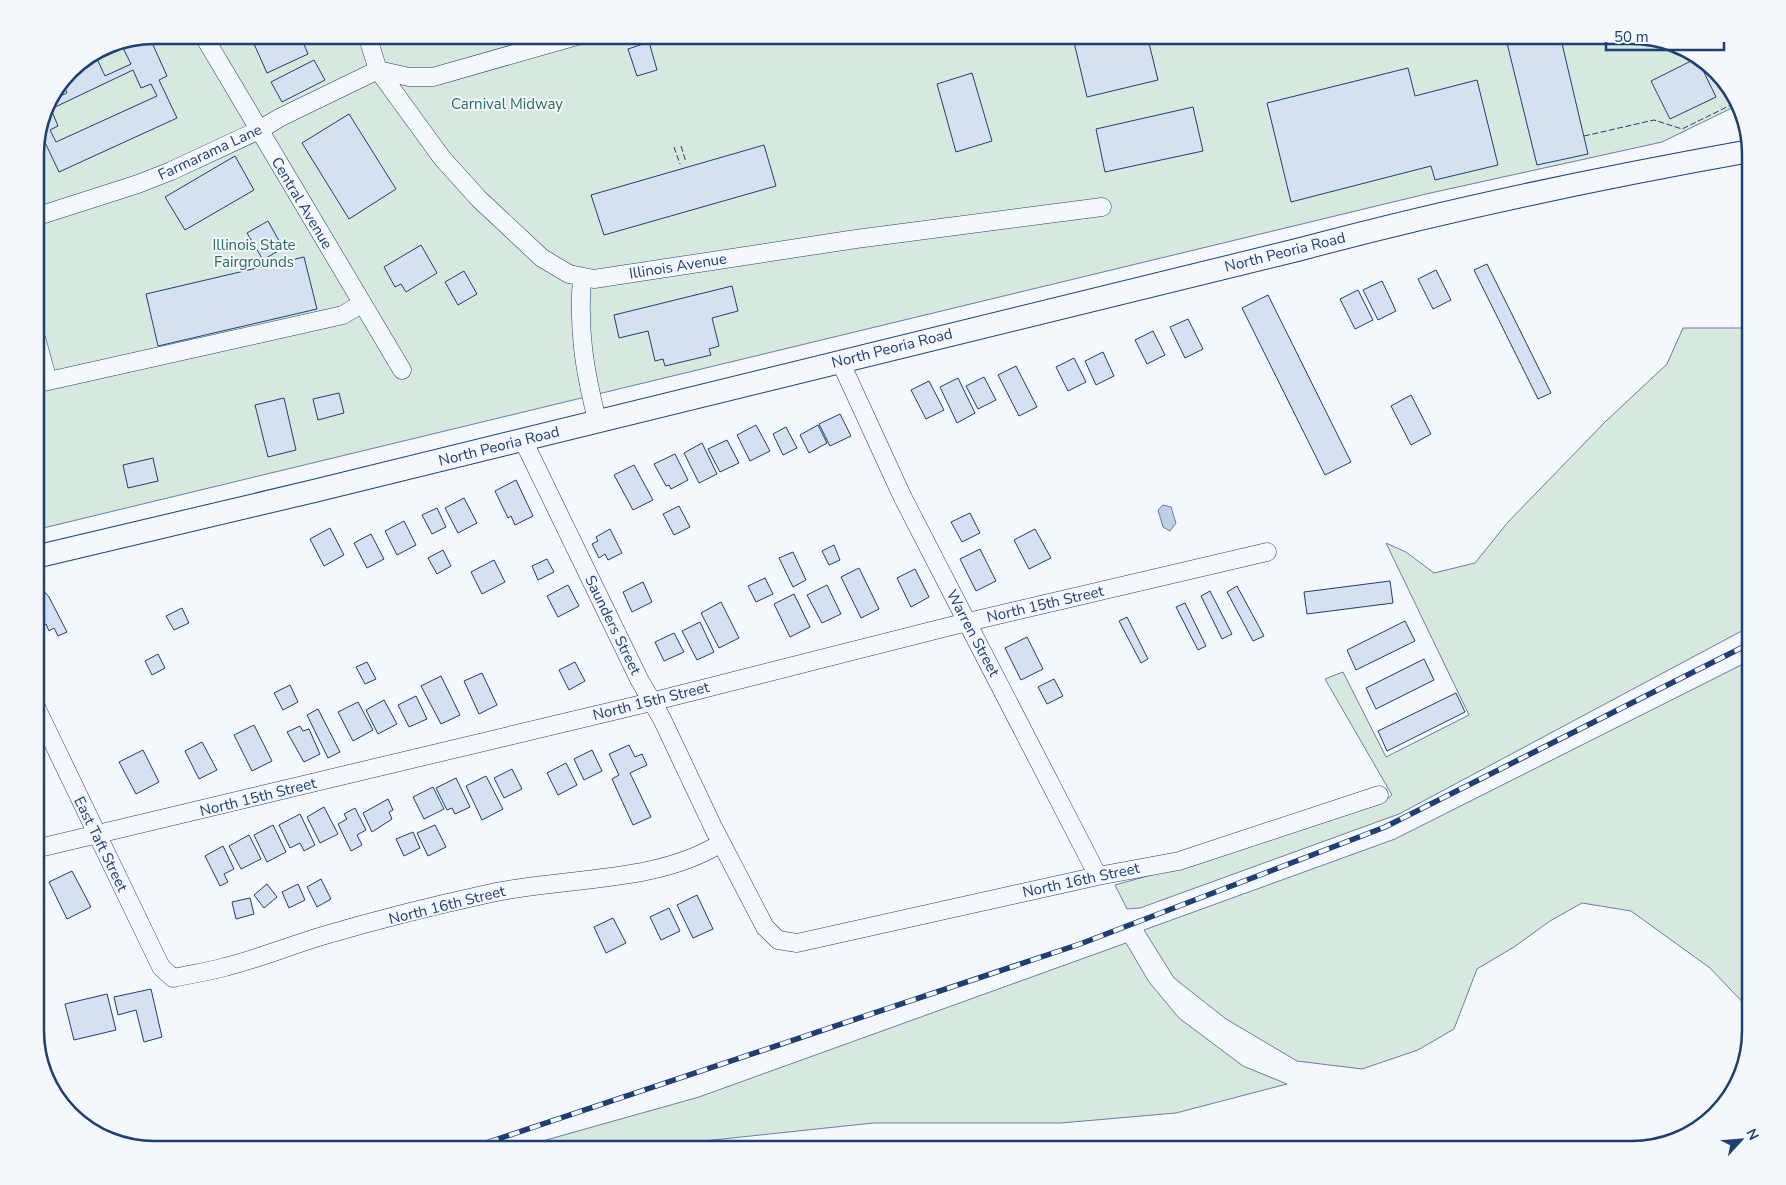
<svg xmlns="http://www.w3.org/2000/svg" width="1786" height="1185" viewBox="0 0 1786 1185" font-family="'Nunito Sans',sans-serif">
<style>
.green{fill:#d7e8df;stroke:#687fa3}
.water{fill:#bed0e5;stroke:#687fa3}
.building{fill:#d5e0f0;stroke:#1d3f73;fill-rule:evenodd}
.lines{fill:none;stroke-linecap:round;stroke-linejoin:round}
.minor-casing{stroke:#1d3f73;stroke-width:19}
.major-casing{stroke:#1d3f73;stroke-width:24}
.minor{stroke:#f4f7fb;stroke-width:18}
.major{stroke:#f4f7fb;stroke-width:22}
.rail-casing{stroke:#1d3f73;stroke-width:5.5}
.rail{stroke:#f4f7fb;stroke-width:4;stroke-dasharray:11;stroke-linecap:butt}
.fence{stroke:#1d3f73;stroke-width:1;stroke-dasharray:6 2.5;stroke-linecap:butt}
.labels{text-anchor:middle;stroke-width:4;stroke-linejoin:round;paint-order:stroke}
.park-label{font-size:15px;fill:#2c6c60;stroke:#f4f7fb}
.street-label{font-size:15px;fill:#1d3f73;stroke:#f4f7fb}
.rim{fill:none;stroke:#1d3f73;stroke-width:2.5}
</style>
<rect width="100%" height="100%" fill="#f4f7fb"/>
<path class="green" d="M154,35H1632L1699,55L1735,95L1738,105L1662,142L1426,194L35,530V146L44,108L70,70L108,44Z
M1683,328H1751V626L1399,814L1140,908L1127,909L1115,885L1198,862L1383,802L1392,795L1325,679L1343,672L1386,757L1469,715L1386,543L1406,552L1434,573L1475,563L1508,522L1605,422L1667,364Z
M1751,660V1011L1710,968L1631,911L1582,903L1550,921L1514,947L1477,969L1454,1029L1418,1050L1362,1069L1297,1061L1226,1019L1174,978L1144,930L1395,839Z
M1126,943L1149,982L1179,1018L1243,1066L1287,1084L1176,1113L1061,1123H873L619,1150L514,1149L699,1097Z"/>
<path class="water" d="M1163,505L1171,507L1176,523L1170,531L1163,527L1158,510Z"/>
<path class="building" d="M250,35H300L308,54L267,73Z
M1084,35H1147L1158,80L1087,97L1073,38Z
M1540,35H1560L1588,154L1537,165L1507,43Z
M149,36L167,76L159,80L177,118L59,172L41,134L38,135L44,108L49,101L67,93L62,81L67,74L79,68L77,65L83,61L85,64L97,59L105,76L131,64L120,42ZM133,70L141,88L151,84L157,96L56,142L50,130L58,126L51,109Z
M649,42L657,70L637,76L628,49Z
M1697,58L1716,97L1670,119L1651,81Z
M314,60L325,80L282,102L271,82Z
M1408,68L1415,96L1477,80L1498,165L1435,180L1431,166L1291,202L1267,103Z
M972,73L992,141L956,152L937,84Z
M1193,107L1203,151L1105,172L1096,129Z
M349,114L396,189L349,219L302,143Z
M764,145L776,186L604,235L591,195Z
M235,156L254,190L185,230L165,197Z
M268,221L283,248L263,260L247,233Z
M421,245L437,273L406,292L401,284L395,287L384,267Z
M304,257L317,309L158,346L146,294Z
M1487,264L1551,393L1538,399L1474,270Z
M1436,270L1451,300L1433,309L1418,279Z
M464,271L477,294L458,305L445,282Z
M1382,281L1396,311L1378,320L1363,290Z
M732,286L738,311L712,318L719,346L709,349L711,355L665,366L663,359L655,361L648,331L619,338L614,315Z
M1358,290L1373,320L1355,329L1340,299Z
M1268,295L1351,462L1325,475L1242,308Z
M1188,319L1203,349L1185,358L1170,327Z
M1153,331L1165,355L1147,364L1135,340Z
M1103,352L1114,376L1096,385L1085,361Z
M1074,358L1086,382L1068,391L1056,367Z
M1016,366L1037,407L1019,416L998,375Z
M984,377L996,400L978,409L966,386Z
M958,378L975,413L957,423L940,387Z
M929,381L944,410L926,419L911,390Z
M339,393L344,413L318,420L313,399Z
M1411,395L1431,434L1411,445L1391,406Z
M284,398L296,450L268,457L255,405Z
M840,414L851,436L830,446L819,424Z
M756,425L770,451L750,461L737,435Z
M818,425L827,443L809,453L800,435Z
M786,427L797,448L783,455L773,434Z
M727,440L739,463L720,472L708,449Z
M702,443L717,474L699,483L684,453Z
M675,454L688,480L671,489L669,485L666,486L654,464Z
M153,458L158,481L128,488L123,465Z
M634,465L653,500L633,510L614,475Z
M516,480L533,516L515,525L511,516L508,518L495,491Z
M464,498L477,523L458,533L445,508Z
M679,506L690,527L674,535L663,514Z
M437,508L446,527L432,534L422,515Z
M970,513L980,533L962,542L951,522Z
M404,521L416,545L397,555L385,531Z
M330,528L344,555L324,566L310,539Z
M610,529L622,553L608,560L605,554L599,558L592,544L598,541L596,537Z
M1035,529L1051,558L1029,569L1014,540Z
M371,534L384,559L367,568L354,543Z
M834,545L840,560L829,565L822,551Z
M980,549L996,581L976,591L960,559Z
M443,550L451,566L437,574L428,558Z
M793,552L806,580L793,587L779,558Z
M547,559L554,572L538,580L532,566Z
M494,560L505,582L482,594L471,572Z
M859,568L879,609L861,618L841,577Z
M915,569L929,597L911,607L897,578Z
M765,578L773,594L756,602L748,586Z
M1390,581L1393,603L1307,614L1304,592Z
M643,582L652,602L632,612L623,592Z
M568,585L579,606L558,617L547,596Z
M827,585L841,614L822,623L807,595Z
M1237,586L1264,636L1253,641L1227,592Z
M42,589L49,597L67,632L58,636L54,628L49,631L46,624L38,628L41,635L35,638V590Z
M1210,591L1232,634L1222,639L1201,596Z
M794,594L810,627L790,637L774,604Z
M721,602L739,638L719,648L701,613Z
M1185,603L1206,646L1198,650L1176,607Z
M182,608L189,623L174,630L166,616Z
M1127,617L1148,659L1141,663L1119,621Z
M1405,621L1415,641L1356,670L1347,650Z
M700,622L714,652L697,660L682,631Z
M674,633L684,652L664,661L655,642Z
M1027,637L1043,669L1021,680L1005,648Z
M158,654L165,668L152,675L145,661Z
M1424,659L1434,680L1376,709L1366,688Z
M367,662L376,679L365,684L356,667Z
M575,662L585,681L569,690L559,670Z
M482,673L497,705L479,714L464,681Z
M441,676L460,715L441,724L421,686Z
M1054,679L1063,696L1047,704L1038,687Z
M290,685L298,702L283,710L274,693Z
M1456,693L1465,712L1387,751L1378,731Z
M416,696L427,719L409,727L398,705Z
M384,700L397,724L378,734L366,710Z
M358,702L373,730L353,741L338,712Z
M318,709L340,752L328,758L307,715Z
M254,725L272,761L252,771L234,735Z
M300,726L303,731L309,729L320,754L304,762L287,732Z
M202,742L217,770L199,779L185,751Z
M629,745L635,757L642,754L647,765L630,773L651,817L633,825L612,779L619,775L609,754Z
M143,750L159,782L136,794L119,762Z
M592,750L602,771L584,780L574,759Z
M566,763L577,785L558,795L547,773Z
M512,769L522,789L504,798L494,778Z
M486,776L503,809L482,820L466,786Z
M456,778L470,807L455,814L452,808L447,810L436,788Z
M433,787L444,809L424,819L413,797Z
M388,799L393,810L389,812L392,819L372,832L363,813Z
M324,807L338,834L320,843L307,817Z
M355,808L366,830L357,835L362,845L351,851L338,824L347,819L344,814Z
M300,814L315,845L304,851L300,843L290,848L279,825Z
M273,825L286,852L267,862L254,835Z
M435,825L446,847L428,856L417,833Z
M413,832L420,848L404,856L396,839Z
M249,835L261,859L241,869L229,846Z
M223,846L234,869L224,874L228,882L220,886L205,856Z
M72,871L91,907L67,919L49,882Z
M321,879L331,899L317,907L307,887Z
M267,884L277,897L264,908L254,895Z
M298,884L305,900L289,908L282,892Z
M697,895L713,929L693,938L677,905Z
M250,898L254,914L236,919L232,902Z
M669,908L680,931L661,940L650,917Z
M613,918L626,943L606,953L594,927Z
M151,989L162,1037L144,1042L136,1010L118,1015L114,997Z
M107,994L116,1030L74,1040L65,1004Z"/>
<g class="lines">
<g class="minor-casing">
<path id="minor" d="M203,35L402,370
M367,35L378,70L442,158L479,199L542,258L569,274L594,279L856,239L1102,207
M378,70L409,77H433L580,35
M35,217L138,184L171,171L259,130L281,117L378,70
M582,277C578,330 584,368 597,420
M35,334L48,381
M840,361L903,498L1098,876
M35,384L343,315L361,304
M523,440L639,679L662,719L714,829L765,927L778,940L797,943L1098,876L1179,861L1379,795
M35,705L161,967L173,978C190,974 208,972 225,967C257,959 289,946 322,936C376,920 432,906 487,894C560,877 657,884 721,843
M35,849L651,702L951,626L1267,552"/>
</g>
<g class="major-casing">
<path id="major" d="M35,557L314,491L1301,249C1450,209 1599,178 1750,151"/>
</g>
<use href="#minor" class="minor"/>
<use href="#major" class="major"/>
<g class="rail-casing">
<path id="rail" d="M445,1150L477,1146L1080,944L1385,827L1751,643"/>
</g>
<use href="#rail" class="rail"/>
<path class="fence" d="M1584,136L1654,120L1682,129L1737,102
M681,146L686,162
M674,147L680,164"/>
</g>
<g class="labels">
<g class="park-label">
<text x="507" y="109">Carnival Midway</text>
<text x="254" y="250">Illinois State<tspan x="254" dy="17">Fairgrounds</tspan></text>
</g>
<g class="street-label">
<text transform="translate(210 152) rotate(-25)" y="5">Farmarama Lane</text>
<text transform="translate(302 203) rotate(59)" y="5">Central Avenue</text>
<text transform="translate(1285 252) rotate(-14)" y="5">North Peoria Road</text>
<text transform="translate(678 266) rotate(-9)" y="5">Illinois Avenue</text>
<text transform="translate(892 348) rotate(-14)" y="5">North Peoria Road</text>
<text transform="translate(499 446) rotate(-14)" y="5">North Peoria Road</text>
<text transform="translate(1045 604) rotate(-13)" y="5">North 15th Street</text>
<text transform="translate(613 625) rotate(64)" y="5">Saunders Street</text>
<text transform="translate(973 633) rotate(62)" y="5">Warren Street</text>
<text transform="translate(651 701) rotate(-14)" y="5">North 15th Street</text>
<text transform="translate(258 797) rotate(-14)" y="5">North 15th Street</text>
<text transform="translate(101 844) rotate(64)" y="5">East Taft Street</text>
<text transform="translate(1081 880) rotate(-12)" y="5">North 16th Street</text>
<text transform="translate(447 905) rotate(-14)" y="5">North 16th Street</text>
</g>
</g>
<path d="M0 0H1786V1185H0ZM154 44H1632A110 110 0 0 1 1742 154V1031A110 110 0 0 1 1632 1141H154A110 110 0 0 1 44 1031V154A110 110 0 0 1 154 44Z" fill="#f4f7fb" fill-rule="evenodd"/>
<path class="rim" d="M154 44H1632A110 110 0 0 1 1742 154V1031A110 110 0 0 1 1632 1141H154A110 110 0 0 1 44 1031V154A110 110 0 0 1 154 44Z"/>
<g transform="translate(1741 1140) rotate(64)" stroke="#f4f7fb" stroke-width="4" paint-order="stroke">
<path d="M0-4L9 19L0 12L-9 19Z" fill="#1d3f73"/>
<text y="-8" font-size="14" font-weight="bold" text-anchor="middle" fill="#1d3f73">N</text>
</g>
<path d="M1606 42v8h118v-8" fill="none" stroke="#1d3f73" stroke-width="2.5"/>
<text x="1614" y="42" font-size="15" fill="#1d3f73" stroke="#f4f7fb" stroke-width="4" paint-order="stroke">50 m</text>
</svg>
